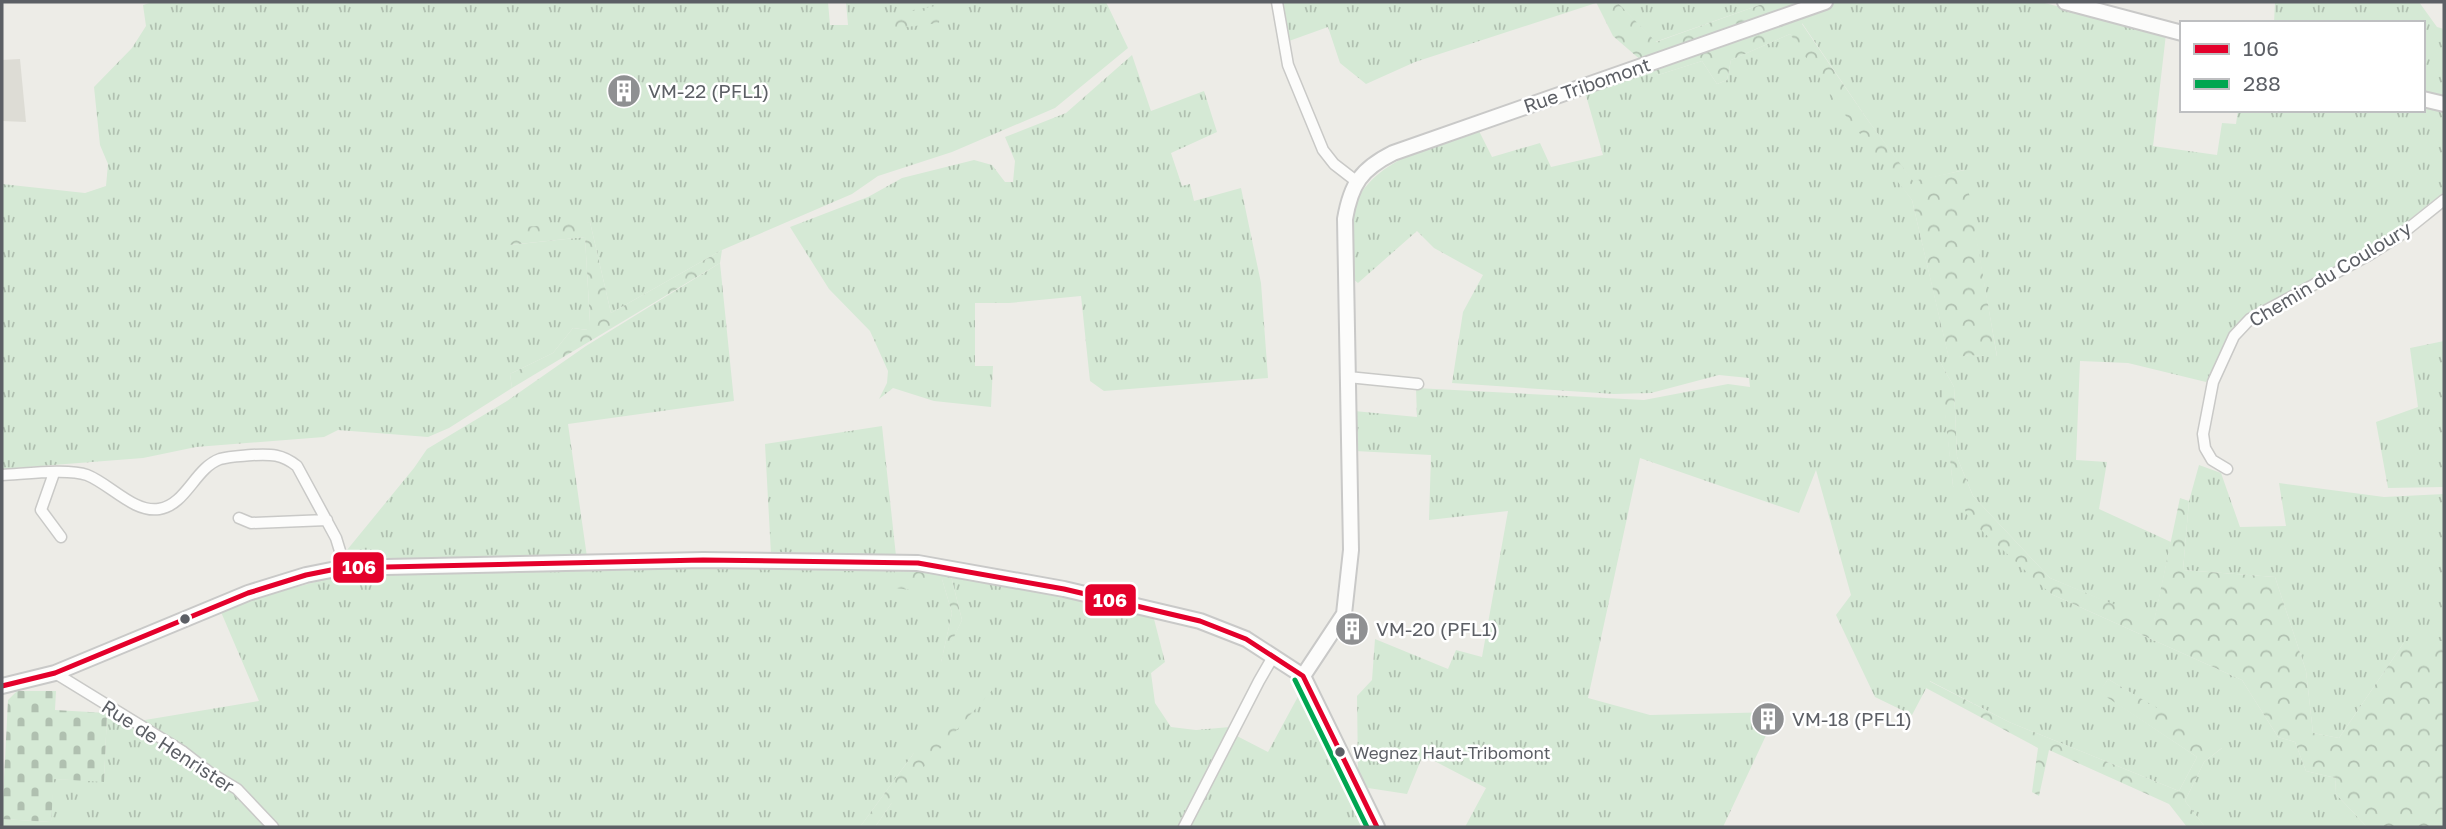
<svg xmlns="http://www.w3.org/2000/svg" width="2446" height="829" viewBox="0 0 2446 829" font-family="'Golos Text',sans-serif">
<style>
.education{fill:#dddcd5}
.grass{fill:url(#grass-tufts)}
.forest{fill:url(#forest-crowns)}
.cemetery{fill:url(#cemetery-stones)}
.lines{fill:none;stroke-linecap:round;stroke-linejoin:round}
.street-casing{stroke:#c9c9c7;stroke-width:13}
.secondary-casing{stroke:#c9c9c8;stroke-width:18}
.street{stroke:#fcfcfb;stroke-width:10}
.secondary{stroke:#fcfcfb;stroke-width:14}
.bus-1-casing{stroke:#fff;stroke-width:10}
.bus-2-casing{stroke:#fff;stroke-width:10}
.bus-1{stroke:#e4002b;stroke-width:5}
.bus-2{stroke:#00a651;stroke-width:5}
.bus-dot{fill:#5c5f65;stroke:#fff;stroke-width:2.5}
.labels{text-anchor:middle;stroke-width:5;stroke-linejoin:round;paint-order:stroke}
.bus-label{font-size:17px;fill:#5c5f65;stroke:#fff;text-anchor:start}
.street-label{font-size:19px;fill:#5c5f65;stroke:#fff}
.poi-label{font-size:19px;fill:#5c5f65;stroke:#fff;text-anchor:start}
.line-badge{stroke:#fff;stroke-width:2.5}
.badge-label{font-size:19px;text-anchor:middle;font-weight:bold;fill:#fff}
</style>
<defs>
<pattern id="grass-tufts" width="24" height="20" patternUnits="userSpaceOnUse" patternTransform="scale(1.75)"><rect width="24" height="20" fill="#d5e9d5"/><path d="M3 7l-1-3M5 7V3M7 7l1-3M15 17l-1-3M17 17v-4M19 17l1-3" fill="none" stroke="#b0c0b0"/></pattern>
<pattern id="forest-crowns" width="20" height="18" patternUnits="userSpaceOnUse" patternTransform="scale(1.75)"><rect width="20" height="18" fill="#d5e9d5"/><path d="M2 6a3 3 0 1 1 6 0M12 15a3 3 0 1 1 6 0" fill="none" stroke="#b0c0b0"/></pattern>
<pattern id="cemetery-stones" width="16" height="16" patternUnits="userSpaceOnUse" patternTransform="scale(1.75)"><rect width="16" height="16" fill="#d5e9d5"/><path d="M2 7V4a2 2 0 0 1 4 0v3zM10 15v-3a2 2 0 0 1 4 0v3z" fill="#b0c0b0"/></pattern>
</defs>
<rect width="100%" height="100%" fill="#edece7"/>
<path class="education" d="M20,59L26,122L2,121V60Z"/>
<path class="grass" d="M153,2H828L830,25H848L846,2H1106L1128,48L1055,108L952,152L878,176L852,194L722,250L611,313L590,222L510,245L585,237L590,323L588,330L573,328L553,353L510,374L512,388L449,428L428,437L338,430L324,437L196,447L143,458L2,469V184L85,193L106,186L108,164L100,145L94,87L132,48L146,26L143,5Z
M1283,2H1596V3L1415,62L1366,84L1340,63L1328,27L1289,41Z
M1617,2H1768L1655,42Z
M1836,2H2041L2166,34L2153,146L2217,155L2222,123L2236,124L2238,110H2423V106L2444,112V192L2388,237L2249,315L2232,333L2206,382L2128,363L2080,361L2076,460L2107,462L2099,509L2171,542L2154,622L2050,578L1973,496L1957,457L1954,387L1940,362L1953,486L2051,594L2242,680L2278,737L2295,742L2306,771L2336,778L2335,793L2367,827H2205L2185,801L2204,762L2222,748L2108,679L2100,692L2197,757L2179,791L2009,722L1930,681L1912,715L1875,697L1836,615L1851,595L1816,470L1799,513L1640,458L1588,698L1650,715L1777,712L1723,827H1465L1486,788L1423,755L1407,794L1368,788L1358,772L1357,696L1372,680L1375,639L1448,669L1456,650L1482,657L1508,511L1429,520L1431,455L1355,451L1354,411L1417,417L1416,388L1644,400L1728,384L1750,387L1749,378L1719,375L1651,393L1614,394L1452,383L1463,312L1483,275L1434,248L1417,231L1358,283L1353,279C1353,265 1352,213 1356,203C1374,160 1438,143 1478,129L1492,157L1540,143L1551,167L1603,155L1585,92L1652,69L1658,75L1702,61L1717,84L1727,80L1731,60L1790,34L1912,200L1949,358L1969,355L1997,356L1964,170L1913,182L1867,119L1802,23L1813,10Z
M2275,2H2419L2437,27L2444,29V99L2423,94V23H2274Z
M1132,55L1151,111L1204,91L1217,132L1171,153L1182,186L1190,184L1194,201L1241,188L1261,283L1268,378L1104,391L1090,381L1081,296L1009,303H975V366H993L991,407L934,401L893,388L879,399L887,383L888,371L870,331L829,289L790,227L868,197L902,178L974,160L992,165L1005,182H1013L1015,161L1005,137L1066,113Z
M720,263L734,401L568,424L587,557L350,559L347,550L414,468L427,449L507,401L586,346Z
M2444,341V487L2388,488L2376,422L2418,407L2410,348Z
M882,426L896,556L771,554L765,444Z
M2199,465L2221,473L2240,527L2286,526L2279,483L2384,497L2444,494V641H2405L2339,738L2313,733L2306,671L2275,577L2183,570L2189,501Z
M895,565V587L942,579L952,613L941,663L962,620L950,572L1153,615L1165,662L1151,673L1155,703L1171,727L1196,730L1230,727L1179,827H875L891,804L914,753L860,827H278L244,787L219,773L139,721L259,701L221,612L252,599L345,574Z
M1301,691L1371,827H1187L1235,735L1268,752Z
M107,713L175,749L239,794L270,827H2V819L51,822L53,779L104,781Z"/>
<path class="forest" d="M1596,2H1617L1656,42L1768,2H1819L1802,24L1867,119L1913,181L1965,170L1997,357L1969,355L1949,359L1912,200L1842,111L1790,34L1731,60L1727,80L1717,84L1702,61L1658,75L1613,36Z
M941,5L939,23L882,30L880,16Z
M590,222L611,313L722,250L720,263L512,388L510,374L553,353L573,328L587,330L590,322L585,237L509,245V228Z
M1939,360L1954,387L1957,457L1973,496L2050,578L2154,621L2180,498L2189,501L2183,570L2275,577L2306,671L2313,733L2339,738L2405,641H2444V827H2367L2335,793L2336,778L2306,771L2295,742L2278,737L2242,680L2051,594L1970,520L1953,486Z
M895,565L950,572L962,620L940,667L952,613L942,579L925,592L895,588Z
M2108,679L2223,747L2204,762L2185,801L2205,827H2187L2169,804L2049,750L2039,796L2032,792L2038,748L1926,688L1929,681L2009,722L2179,791L2197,757L2099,692Z
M984,684L994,688L891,804L875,827H860L914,753Z"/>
<path class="cemetery" d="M17,691H56L55,710L107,713L104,782L54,779L51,822L2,819L8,700Z"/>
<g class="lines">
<g class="street-casing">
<path id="street" d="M1277,2L1288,65L1323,150L1334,164L1356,181
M1348,377L1418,384
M2227,469L2212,460L2205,448L2203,434L2213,382L2234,336L2250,319L2369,255L2399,236L2444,200
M54,473L41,510L61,537
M2,475C24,474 68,468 87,475C110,484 134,513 159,509C186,505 195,468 220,459C230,456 242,456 252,455C271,454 282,454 297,466L336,538L340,551L341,568
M239,518L251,523L327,520
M55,673L182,751L209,772L237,789L273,827
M1184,827L1259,681L1274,655"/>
</g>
<g class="secondary-casing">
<path id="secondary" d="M2065,2L2182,33
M2423,99L2444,104
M1303,676L1344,614L1351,550L1345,219C1351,184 1361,169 1393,153L1825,2
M2,686L55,673L248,593L306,575L341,568L703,560L918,563L1064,589L1200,621L1246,639L1303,676L1377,827"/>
</g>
<use href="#street" class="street"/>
<use href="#secondary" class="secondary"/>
<g class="bus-1-casing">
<path id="bus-1" d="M2,686L55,673L248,593L306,575L341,568L703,560L918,563L1064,589L1200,621L1246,639L1303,676L1377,827"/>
</g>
<g class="bus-2-casing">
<path id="bus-2" d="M1295,680L1367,827"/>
</g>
<use href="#bus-1" class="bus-1"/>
<use href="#bus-2" class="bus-2"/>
</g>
<defs>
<g id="building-disc" transform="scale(1.75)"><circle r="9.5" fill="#8f9092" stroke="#fff"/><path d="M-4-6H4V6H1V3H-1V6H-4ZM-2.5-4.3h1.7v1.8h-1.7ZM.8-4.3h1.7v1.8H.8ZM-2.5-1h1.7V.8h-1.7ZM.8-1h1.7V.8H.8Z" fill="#fff"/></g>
</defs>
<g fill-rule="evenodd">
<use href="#building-disc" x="624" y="91"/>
<use href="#building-disc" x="1352" y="629"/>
<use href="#building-disc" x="1768" y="719"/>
</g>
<g class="bus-dot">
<circle cx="185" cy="619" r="6"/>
<circle cx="1340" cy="752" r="6"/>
</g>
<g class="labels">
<g class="bus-label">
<text x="1353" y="759">Wegnez Haut-Tribomont</text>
</g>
<g class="street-label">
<text transform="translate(1587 85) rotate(-19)" y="7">Rue Tribomont</text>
<text transform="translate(2330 274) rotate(-31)" y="7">Chemin du Couloury</text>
<text transform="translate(168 746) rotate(33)" y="7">Rue de Henrister</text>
</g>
<g class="poi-label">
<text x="648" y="98">VM-22 (PFL1)</text>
<text x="1376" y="636">VM-20 (PFL1)</text>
<text x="1792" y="726">VM-18 (PFL1)</text>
</g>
</g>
<g class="line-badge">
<rect x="332" y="551" width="53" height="33" rx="7" fill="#e4002b"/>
<rect x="1084" y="583" width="53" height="34" rx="7" fill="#e4002b"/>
</g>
<g class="badge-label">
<text x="359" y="574">106</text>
<text x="1110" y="607">106</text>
</g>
<rect width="2446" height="829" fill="none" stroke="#5c5f65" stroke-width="7"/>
<rect x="2180" y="21" width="245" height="91" fill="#ffffff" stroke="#bebfc1" stroke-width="2"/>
<rect x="2194" y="44" width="35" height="10" fill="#e4002b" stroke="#bebfc1" stroke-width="2"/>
<text x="2243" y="56" font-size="21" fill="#5c5f65">106</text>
<rect x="2194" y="79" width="35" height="10" fill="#00a651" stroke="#bebfc1" stroke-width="2"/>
<text x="2243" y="91" font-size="21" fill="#5c5f65">288</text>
</svg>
